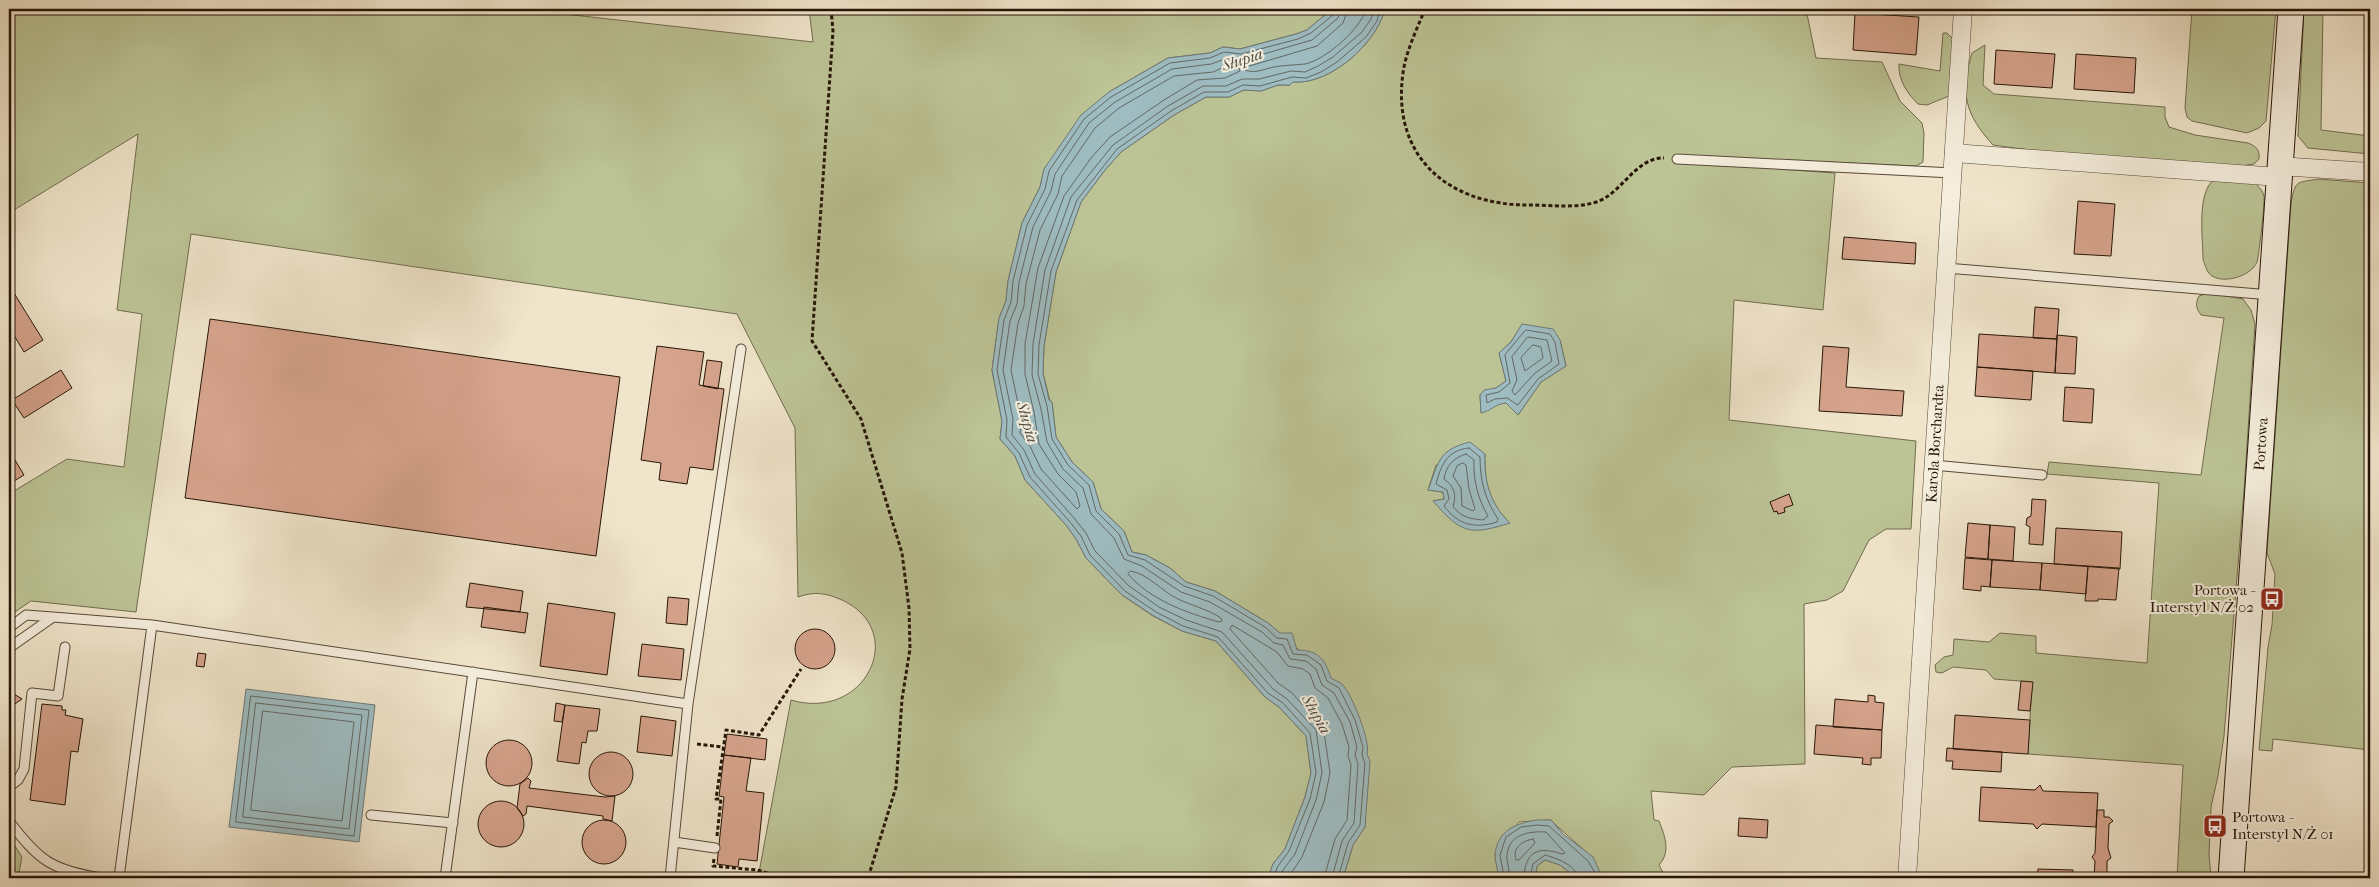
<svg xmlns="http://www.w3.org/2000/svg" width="2379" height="887" viewBox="0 0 2379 887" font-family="'IM FELL French Canon',serif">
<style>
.green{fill:#bcc496;stroke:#716c4e;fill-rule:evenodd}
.water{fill:#9ebcc1;stroke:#6e7976}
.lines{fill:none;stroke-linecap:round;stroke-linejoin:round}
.shore{stroke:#626864;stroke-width:1}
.building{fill:#d6a38c;stroke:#261506}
.service-casing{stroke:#584937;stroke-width:11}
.minor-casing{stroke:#584937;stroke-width:19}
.secondary-casing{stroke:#261506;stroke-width:27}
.path{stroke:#261506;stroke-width:3;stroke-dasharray:4 2.5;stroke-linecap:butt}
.service{stroke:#f5eedd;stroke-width:9}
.minor{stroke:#f5eedd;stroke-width:18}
.secondary{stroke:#f5eedd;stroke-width:25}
.labels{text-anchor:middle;stroke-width:4;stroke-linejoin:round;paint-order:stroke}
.street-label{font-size:15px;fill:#261506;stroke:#f5eedd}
.poi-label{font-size:15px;fill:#261506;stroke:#f5eedd;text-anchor:end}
.water-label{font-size:16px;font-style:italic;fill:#504f47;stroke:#f5eedd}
</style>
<rect width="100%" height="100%" fill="#f0e5cb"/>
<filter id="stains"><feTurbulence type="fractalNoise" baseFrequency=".004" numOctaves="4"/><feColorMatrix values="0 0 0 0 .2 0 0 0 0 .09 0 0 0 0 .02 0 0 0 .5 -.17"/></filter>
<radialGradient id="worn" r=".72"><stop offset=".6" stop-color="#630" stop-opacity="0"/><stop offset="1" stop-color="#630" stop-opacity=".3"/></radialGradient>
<path class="green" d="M9,9H520L813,42L809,9H1332L1307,30L1296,34L1240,49L1223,47L1210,53L1168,58L1109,92L1044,169L1040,187L1022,223L1008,281L1006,301L999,318L992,370L1002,421L1000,439L1015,456L1025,480L1066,525L1076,539L1086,558L1122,595L1153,616L1182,631L1216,641L1265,697L1279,707L1306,736L1311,773L1305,797L1285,849L1273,864L1268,878H758L791,700C866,722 909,631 842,600C826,593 815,591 798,597L795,428L737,314L191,234L136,612L31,601L9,616V494L67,459L124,467L142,314L117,310L138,134L9,213Z
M1385,9H1806L1816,58L1882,62L1900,101L1922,123L1924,133L1923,162L1916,166L1779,160L1778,169L1835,173L1823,310L1734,300L1729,420L1916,441L1911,529H1886L1869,540L1843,591L1827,600L1804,604L1805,764L1732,767L1704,795L1651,791L1654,820L1659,821C1665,836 1671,852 1659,865L1666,878H1599C1598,855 1566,837 1551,820L1519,822L1495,854L1498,872L1497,878H1343L1353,845L1365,827L1366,797L1331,678L1268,623L1215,591L1186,582L1170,568L1146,555L1132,552L1124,531L1101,509L1093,482L1072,462L1056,437L1052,402L1050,401L1043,373L1044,346L1056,272L1081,202L1105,170L1121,152L1174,115L1206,97H1229L1244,90L1261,91L1278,85H1290L1293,82C1330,85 1376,44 1385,9ZM1522,325L1560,340L1566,366L1541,382L1518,415L1507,403L1496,404L1481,412L1480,395L1496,388L1506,381L1499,353L1511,342ZM1485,454C1484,481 1489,504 1509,522L1433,501L1444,499L1443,492L1428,490L1436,465Z
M2192,9H2276L2266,121L2259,128L2247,133L2192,121L2187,117L2185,108Z
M2304,9H2323L2321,130L2370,136V154L2308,148L2298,136Z
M1943,33H1947L1954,40L1949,96L1927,105L1918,104C1907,93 1898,80 1899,64L1940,71Z
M1985,45L1983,85L1994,94L2165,107V117L2169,127L2195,135L2248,143C2256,146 2260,150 2259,159L2254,164L2241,166L2090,158L1993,145C1965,114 1960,94 1972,53Z
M2215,179L2255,183C2259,187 2263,191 2264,196C2265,202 2259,255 2257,262C2251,276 2225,284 2212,276C2207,273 2205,265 2203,259C2203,239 2196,191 2215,179Z
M2318,179L2370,183V750L2273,739L2272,751L2259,750L2268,647L2272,625L2275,574L2267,553L2291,204C2295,179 2297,183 2318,179Z
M2209,293L2243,299L2251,310L2255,324L2244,491L2224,736L2218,776L2211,807L2209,855L2211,878H2177L2183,765L2028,754L2032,682L1994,679L1986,670L1953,667L1942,673L1936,672L1935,665L1944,657L1953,655L1954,639L1989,642L2000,633L2036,636V653L2147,663L2159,483L2047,474L2049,462L2201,475L2224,318L2201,315C2196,308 2195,304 2199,296Z
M9,837L22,857L18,878H9Z
M1545,860L1560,865L1576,878H1535L1537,866Z"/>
<path class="water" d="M1332,9H1385C1376,44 1330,85 1293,82L1290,85H1278L1261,91L1244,90L1229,97H1206L1174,115L1121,152L1105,170L1081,202L1056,272L1044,346L1043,373L1049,400L1052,402L1056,437L1072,462L1093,482L1101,509L1124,531L1132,552L1146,555L1170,568L1186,582L1215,591L1268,623L1280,633H1292L1297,650C1318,650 1325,659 1331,678C1334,680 1340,682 1342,684C1352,694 1371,742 1367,754L1370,761L1365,827L1353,845L1343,878H1268L1273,864L1285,849L1305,797L1311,773L1306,736L1279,707L1265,697L1216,641L1182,631L1154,616L1122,595L1086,558L1076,539L1066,525L1025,480L1015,456L1000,439L1002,421L992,370L999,318L1006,301L1008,281L1022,223L1040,187L1044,169L1081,115L1109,92L1168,58L1210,53L1223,47L1240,49L1296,34L1307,30Z
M1522,324L1553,329L1560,340L1566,366L1541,382L1518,415L1506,403C1495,404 1491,411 1481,413L1480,395L1484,390L1496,388L1506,381L1499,353L1511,342Z
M1470,442L1485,454C1484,481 1490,504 1510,523C1469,536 1461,533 1433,501L1444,499L1443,492L1428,490C1439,463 1437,450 1470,442Z
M246,689L375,705L359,842L229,827Z
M1537,820H1551L1563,834L1593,857L1599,870V878H1576L1560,865L1545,860L1537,866L1535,878H1497C1499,869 1495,863 1495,855C1497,830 1517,823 1537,820Z"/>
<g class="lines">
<path class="shore" d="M1348,9L1343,23L1317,46L1246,67L1245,70C1255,74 1264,69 1274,67C1284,65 1296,65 1305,64C1325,60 1361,29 1366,9
M1226,66L1239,68L1240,71L1225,78L1197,80L1164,100L1110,137L1091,158L1064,196L1038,268L1025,344V374L1034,412L1039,444L1058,474L1076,492L1080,506L1077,509L1041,469L1030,446L1020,433L1021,418L1011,370L1018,323L1024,306L1026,284L1040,230L1058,194L1062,176L1095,128L1119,108L1174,76L1213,72Z
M1526,330L1550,334L1555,342L1559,364L1538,379L1518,405L1507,398L1495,399L1487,403L1486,395L1499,392L1510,383L1505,355Z
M1528,337L1547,340L1552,361L1534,374L1515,395L1512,391L1517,380L1512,357Z
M1533,345L1541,347L1543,358L1525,371L1521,358Z
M1469,448L1480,457C1480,481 1485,499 1498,519L1497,522C1475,529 1458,525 1444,506L1449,499L1447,490L1436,484C1441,465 1447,450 1469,448Z
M1466,454L1474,460C1473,480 1478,499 1488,516L1483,520C1471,519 1460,517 1453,506C1457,495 1454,486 1444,479C1446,466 1453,458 1466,454Z
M1463,463L1466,465L1469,489L1475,509L1473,511L1462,506L1461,488L1453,476L1457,466Z
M1131,571C1150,575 1161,591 1178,599C1193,606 1207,609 1221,618L1222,621L1219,622C1187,613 1150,600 1128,574Z
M251,696L369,710L354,836L236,822Z
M256,703L362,715L349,829L243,817Z
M263,711L354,722L342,821L251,810Z
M1533,839L1535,843L1519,860H1516C1512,848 1522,841 1533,839Z
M1273,878L1278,866L1289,851L1310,799L1316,773L1310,733L1283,703L1268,693L1218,637L1183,626L1156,612L1125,591L1090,555L1081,536L1070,522L1030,477L1019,453L1006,437L1007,420L997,370L1004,320L1011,302L1013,281L1027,225L1045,189L1049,171L1084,119L1111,97L1170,63L1210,58L1224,52L1241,54L1298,39L1311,33L1333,15L1335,9
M1280,878L1283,870L1295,854L1316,800L1322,773L1316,730L1287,699L1273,689L1222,632L1186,620L1159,607L1129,586L1095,551L1086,533L1074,518L1035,474L1024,450L1012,435L1013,419L1003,370L1010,321L1017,304L1019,282L1033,227L1051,191L1055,174L1089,123L1115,102L1172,69L1211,64L1225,59L1243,60L1312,40L1338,18L1341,9
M1288,878L1302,857L1324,802L1330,773L1324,732L1319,723L1292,693L1278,683L1230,629L1232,625L1277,652L1288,666L1303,669L1310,674L1315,688L1328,698L1342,724L1349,747L1348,756L1351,765L1347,820L1335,839L1324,878
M1332,878L1342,841L1354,823L1358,764L1355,755L1357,747L1350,722L1334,693L1322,685L1316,669L1306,661L1290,659L1283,645L1274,643L1262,632L1210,602L1181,592L1142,566L1124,559L1114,538L1091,514L1083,488L1063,469L1047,442L1041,409L1032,375L1033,344L1045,270L1071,197L1113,145L1168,106L1203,86H1226L1242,79H1259L1291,71L1305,72L1318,66L1333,57L1362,32L1371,19L1374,9
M1338,878L1348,843L1360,825L1365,763L1362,755L1363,747L1355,720L1339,688L1327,681L1321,665L1307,655L1293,654L1287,639L1277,638L1265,627L1213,596L1184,586L1145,560L1128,555L1119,534L1096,511L1089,485L1068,465L1052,439L1047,406L1038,374L1039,345L1051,271L1077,200L1117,149L1171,111L1204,92H1228L1243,85L1260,86L1292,77L1306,78L1321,72L1337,62L1366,37L1377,21L1380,9
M1502,878L1503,871L1500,855L1506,837L1521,827L1537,825L1549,826L1588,861L1594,871V878
M1508,878C1511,870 1506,863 1507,855C1509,834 1529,831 1546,832L1565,853L1562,854C1538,846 1525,851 1524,878
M1530,878L1533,864L1545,855C1556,858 1576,865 1578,878"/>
</g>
<path class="building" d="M1855,13L1919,17L1916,55L1853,50Z
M2370,49V87H2368Z
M1996,50L2055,54L2052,88L1994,84Z
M2076,54L2136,58L2134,93L2074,89Z
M2078,201L2115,204L2111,256L2074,254Z
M1844,237L1916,243L1915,264L1842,259Z
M9,285L43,340L24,352L9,327Z
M2035,307L2059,309L2057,339L2033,338Z
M210,319L620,377L596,556L185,498Z
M1979,334L2057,339L2055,373L1977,367Z
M2057,335L2077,337L2075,374L2055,373Z
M657,346L704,352L699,385L724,389L713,470L690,467L687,484L659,480L661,463L641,460Z
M1823,346L1849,348L1846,387L1904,391L1902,416L1819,411Z
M707,360L722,362L718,389L703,386Z
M1977,367L2033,371L2031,400L1975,396Z
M61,370L72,388L24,418L12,400Z
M2065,387L2094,389L2092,423L2063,421Z
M9,450L24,475L9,484Z
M1789,494L1793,505L1784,508L1785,512L1778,514L1777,511L1774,512L1770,502Z
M2032,499L2046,500L2043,545L2029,544L2030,527L2026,525L2027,518L2031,516Z
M1968,523L1990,525L1988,559L1965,557Z
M1990,525L2015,527L2013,561L1988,559Z
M2056,528L2122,532L2120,569L2054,564Z
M1965,558L1992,560L1990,587L1981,586V591L1963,589Z
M1992,560L2042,563L2040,590L1990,587Z
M2042,563L2088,566L2086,594L2040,590Z
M2088,566L2119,568L2116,600L2098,599V601H2085Z
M470,583L523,591L520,612L466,607Z
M668,597L689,599L687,625L666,623Z
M548,603L615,613L607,675L540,666Z
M484,607L528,613L525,633L481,627Z
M795 649a20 20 0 1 1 40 0a20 20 0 1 1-40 0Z
M642,644L684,649L681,680L638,676Z
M198,653L206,654L204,667L196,666Z
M2021,681L2033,682L2030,711L2018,710Z
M9,691L22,699L9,708Z
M1868,695L1875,696V702L1884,703L1882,730L1833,727L1835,699L1868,702Z
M556,703L565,705L562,722L554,721Z
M42,704L62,706V710H66L65,715L83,719L78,752L71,751L65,805L30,800Z
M565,705L600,709L597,731H588L586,743L582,742L579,764L557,761Z
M1955,715L2030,720L2028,754L1953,749Z
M641,716L676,721L672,756L637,752Z
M1816,725L1882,730L1881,758H1871V765L1862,764L1863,758L1814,754Z
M727,734L767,739L765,760L724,755Z
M486 763a23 23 0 1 1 46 0a23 23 0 1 1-46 0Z
M1947,748L2002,752L2001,772L1952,769L1953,761H1946Z
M589 774a22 22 0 1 1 44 0a22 22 0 1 1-44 0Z
M724,755L751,758L746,791L764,793L757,861L739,859L738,867L717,864L724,797L719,796Z
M528,778L531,781L529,788L605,797L615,796L612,821L603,819V816L527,806L526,814L523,816L517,808L520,784Z
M2040,785L2043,791L2098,793L2096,827L2042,824L2037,829L2033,824L1979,821L1981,787L2035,790Z
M478 824a23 23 0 1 1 46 0a23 23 0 1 1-46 0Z
M2097,810H2104V817H2109L2113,821L2109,824L2108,848L2111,858L2107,861V878H2094L2095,861L2092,857L2095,853Z
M1739,818L1768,820L1767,838L1738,836Z
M582 842a22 22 0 1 1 44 0a22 22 0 1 1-44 0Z
M2038,869L2073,870V878H2037Z"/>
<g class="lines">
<g class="service-casing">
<path id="service" d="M1677,159L1953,173
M1946,268L2271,295
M1933,465L2042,475
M9,628L26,615L53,617
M9,648L53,617L152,625L688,704
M9,787L18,780L24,769L32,693L58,696L65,647
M371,815L453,823
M9,821C39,861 52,870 101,878
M674,842L715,848
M119,878L152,625
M445,878L473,672
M670,878L688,704L741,349"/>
</g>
<g class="minor-casing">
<g id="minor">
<path d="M1954,153L2279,177"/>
<path d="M2280,166L2370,172"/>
<path id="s1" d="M1907,878L1963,9"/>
</g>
</g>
<g class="secondary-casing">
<g id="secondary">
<path id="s2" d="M2231,878L2291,9"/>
</g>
</g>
<path class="path" d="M831,9L833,31L812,341L861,419L902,553L909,608L910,649L902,699L896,787L868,878
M1425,9C1417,29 1406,51 1403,73C1391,158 1450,206 1530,205C1552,205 1578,209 1599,201C1623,191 1637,157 1664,158
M697,744L723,747
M717,836L721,799H716L726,730L759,735L801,669
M714,859L713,866L757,870L785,878"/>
<use href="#service" class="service"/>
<use href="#minor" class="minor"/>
<use href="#secondary" class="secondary"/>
</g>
<defs>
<g id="bus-square" transform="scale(1.25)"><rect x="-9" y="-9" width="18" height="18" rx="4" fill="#8f2418" stroke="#f5eedd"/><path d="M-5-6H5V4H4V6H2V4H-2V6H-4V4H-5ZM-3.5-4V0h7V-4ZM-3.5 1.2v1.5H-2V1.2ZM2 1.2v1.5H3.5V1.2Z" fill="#fff"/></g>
</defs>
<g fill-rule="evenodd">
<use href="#bus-square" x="2272" y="599"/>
<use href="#bus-square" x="2215" y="826"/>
</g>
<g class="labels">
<g class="street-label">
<text dy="5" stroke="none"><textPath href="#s1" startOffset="435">Karola Borchardta</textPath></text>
<text dy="5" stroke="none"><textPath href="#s2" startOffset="435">Portowa</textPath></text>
</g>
<g class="poi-label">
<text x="2254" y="595">Portowa -<tspan x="2254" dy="17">Interstyl N/Ż 02</tspan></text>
<text x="2232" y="822" text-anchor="start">Portowa -<tspan x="2232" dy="17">Interstyl N/Ż 01</tspan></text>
</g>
<g class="water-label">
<text transform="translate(1242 59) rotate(-18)" y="6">Słupia</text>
<text transform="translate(1028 422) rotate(74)" y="6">Słupia</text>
<text transform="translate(1317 714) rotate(60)" y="6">Słupia</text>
</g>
</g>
<rect width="2379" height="887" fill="none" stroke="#f0e5cb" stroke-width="30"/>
<rect x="10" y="10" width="2359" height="867" fill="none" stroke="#261506" stroke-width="2.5"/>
<rect x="15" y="15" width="2349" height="857" fill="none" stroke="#261506"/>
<rect width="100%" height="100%" filter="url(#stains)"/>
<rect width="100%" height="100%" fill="url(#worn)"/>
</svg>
